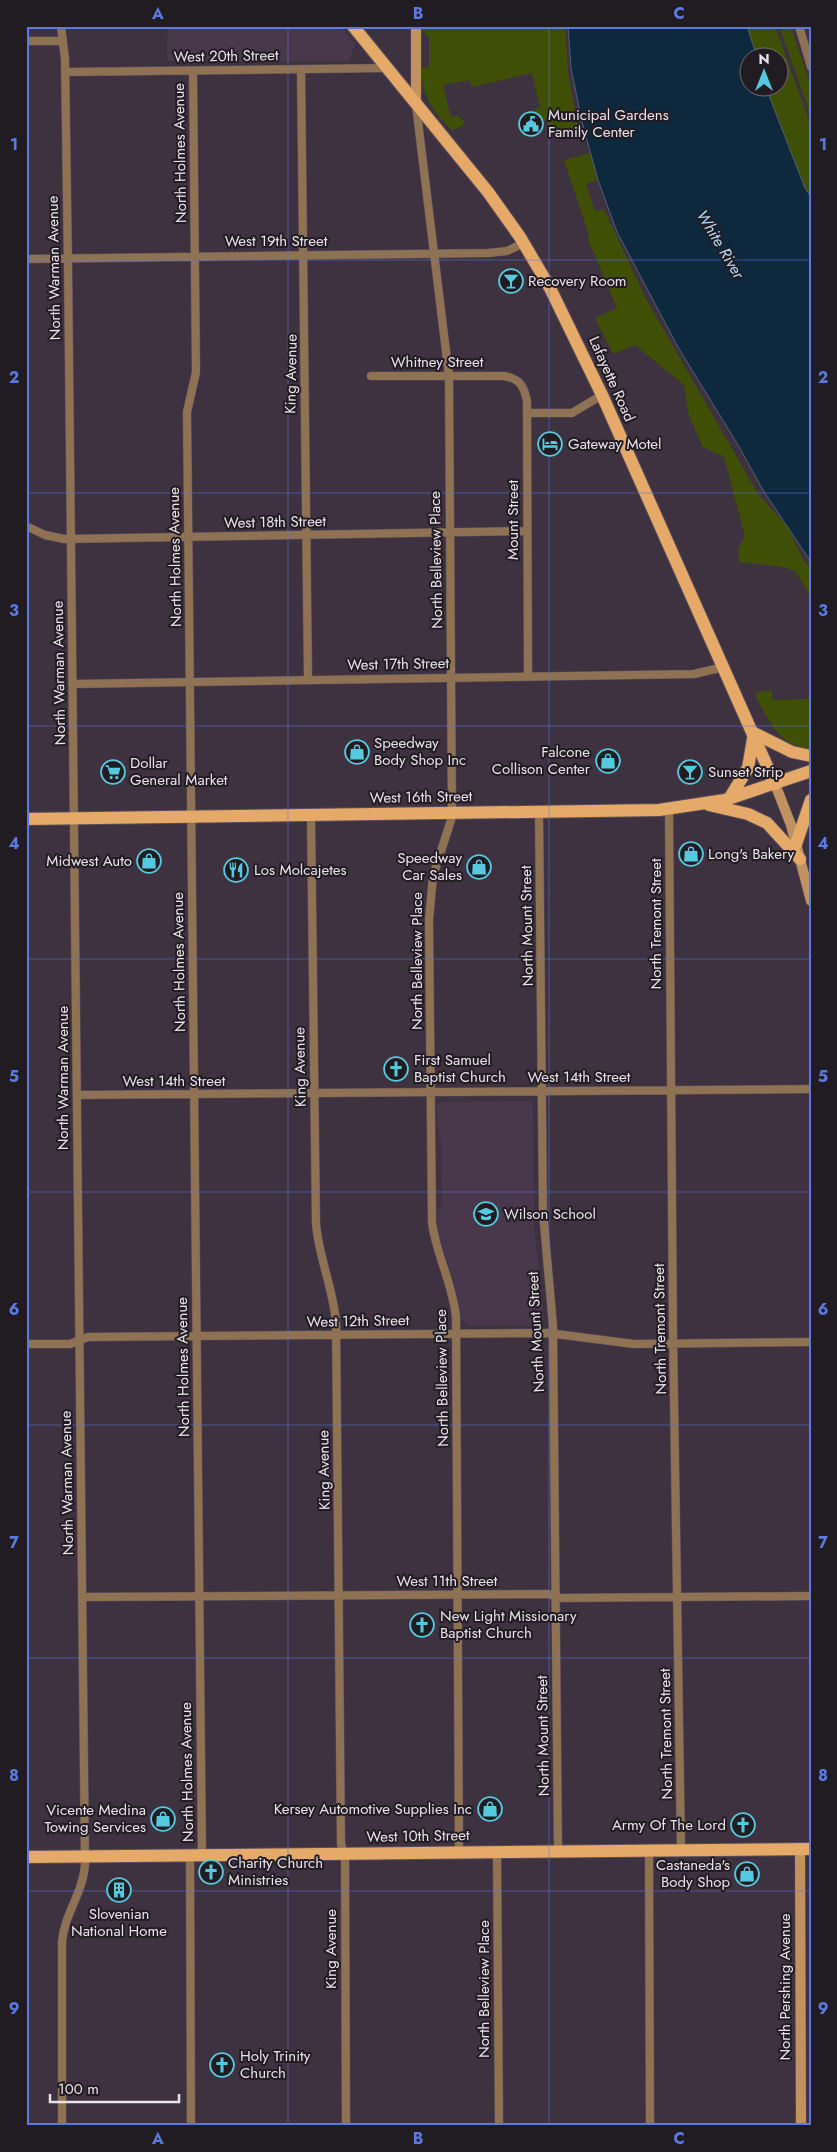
<svg xmlns="http://www.w3.org/2000/svg" width="837" height="2152" viewBox="0 0 837 2152" font-family="Jost,sans-serif">
<style>
.built{fill:#49384c}
.green{fill:#3f5006}
.water{fill:#0e293e;stroke:#506072}
.lines{fill:none;stroke-linecap:round;stroke-linejoin:round}
.street-casing{stroke:#5a4e5b;stroke-width:9}
.secondary-casing{stroke:#5a4e5b;stroke-width:11}
.primary-casing{stroke:#5a4e5b;stroke-width:14}
.street{stroke:#8e7253;stroke-width:8}
.secondary{stroke:#bf9260;stroke-width:10}
.primary{stroke:#e5aa69;stroke-width:12}
.grid{fill:none;stroke:#5a7ade;stroke-width:1;stroke-opacity:0.55}
.labels{text-anchor:middle;stroke-width:4;stroke-linejoin:round;paint-order:stroke}
.street-label{font-size:15px;fill:#eae2eb;stroke:#211c22}
.poi-label{font-size:15px;fill:#eae2eb;stroke:#211c22;text-anchor:start}
.water-label{font-size:16px;font-style:italic;fill:#b1d9fa;stroke:#211c22}
.neatline{fill:none;stroke:#5a7ade;stroke-width:2}
.grid-label{font-size:16px;text-anchor:middle;font-weight:bold;fill:#5a7ade}
</style>
<rect width="100%" height="100%" fill="#3e3240"/>
<path class="built" d="M168,26H340L355,44L349,61H167Z
M525,1101L531,1102L533,1105L534,1228L544,1318L538,1326H468L461,1319L458,1295L438,1232L437,1212L442,1204L441,1141L437,1123V1105L440,1102Z"/>
<path class="green" d="M421,26H565L568,72L578,128L551,134L547,120L532,123L529,113L540,107L532,73L472,87L470,80L443,85L451,117L459,116L464,121L463,126L452,130C434,115 420,92 422,68L429,67V37L421,30Z
M747,26H775L811,126V197L805,188L766,88H780V58L757,57Z
M779,26H791L811,87V116Z
M590,153L598,180L586,184L595,211L604,209L646,299L758,494L788,527L802,558L811,569V597L796,572L784,567L739,562L738,549L745,536L724,457L703,447L689,416L684,385L635,345L613,354L595,318L617,308L588,239L589,235L564,160Z
M762,691H772V700L811,699V749C778,746 769,721 755,695Z"/>
<path class="water" d="M568,26H747L757,57L750,58V88H766L805,188L811,197V562L763,490L737,443L679,349L617,232L598,180L582,122L571,68Z"/>
<g class="lines">
<g class="street-casing">
<path id="street" d="M61,26L65,59L68,265L85,1863C84,1892 64,1914 62,1942V2126
M799,26L811,67
M26,41H63
M301,69L308,680
M193,71L196,372L187,412L202,1854
M65,72L387,68
M416,105L449,376L452,817L433,876L429,920L432,1222C436,1255 453,1284 456,1317L459,1851
M26,259L488,253L507,251L524,243
M371,376H504C520,379 524,386 527,401L528,677
M527,413H572L602,395
M26,526L45,535L64,539L526,531
M73,684L694,674L724,667
M669,809L673,1333L681,1850
M539,812L543,1212L553,1326L558,1851
M311,816L316,1224C319,1258 333,1288 336,1322L341,1844L345,1857L346,2126
M77,1095L811,1089
M26,1344H70L88,1337L548,1333L634,1344L811,1342
M82,1597L548,1594L560,1598L811,1596
M649,1850L650,2126
M497,1851L499,2126
M190,1854L191,2126"/>
</g>
<g class="secondary-casing">
<path id="secondary" d="M416,26V103
M775,784L791,825L811,901
M800,1849L801,2126"/>
</g>
<g class="primary-casing">
<path id="primary" d="M353,26L488,192L520,237L550,288L602,395L775,784
M754,733L792,752L811,756
M729,799L748,768L754,733
M709,805L748,814L767,823L800,859
M26,819L659,810L725,800L811,771
M796,844L811,800
M26,1857L811,1849"/>
</g>
<use href="#street" class="street"/>
<use href="#secondary" class="secondary"/>
<use href="#primary" class="primary"/>
</g>
<path class="grid" d="M288,26V2126M549,26V2126M26,260H811M26,493H811M26,726H811M26,959H811M26,1192H811M26,1425H811M26,1658H811M26,1891H811"/>
<defs>
<g id="civic-ring" transform="scale(1.25)"><circle r="9.5" fill="#211c22" stroke="#55cadf" stroke-width="1.5"/><path d="M-.6-6.5H3V-4.5H.6V-3L4-1V1h2V6H-6V1h2V-1L-.6-3ZM-1.2 2.5V6h2.4V2.5Z" fill="#55cadf"/></g>
<g id="bar-ring" transform="scale(1.25)"><circle r="9.5" fill="#211c22" stroke="#55cadf" stroke-width="1.5"/><path d="M-6-5H6L.8 .8V4.5H3.5V6h-7V4.5H-.8V.8Z" fill="#55cadf"/></g>
<g id="hotel-ring" transform="scale(1.25)"><circle r="9.5" fill="#211c22" stroke="#55cadf" stroke-width="1.5"/><path d="M-6-4.5h1.5V1H6V5H4.5V3h-9V5H-6ZM-4 0a1.8 1.8 0 1 1 3.6 0ZM.5 0V-2.5h3Q6-2.5 6 0Z" fill="#55cadf"/></g>
<g id="shop-ring" transform="scale(1.25)"><circle r="9.5" fill="#211c22" stroke="#55cadf" stroke-width="1.5"/><path d="M-5-2.5h2.3a2.7 3.5 0 0 1 5.4 0H5L5.5 6h-11ZM-1.5-2.5h3a1.5 2.3 0 0 0-3 0Z" fill="#55cadf"/></g>
<g id="supermarket-ring" transform="scale(1.25)"><circle r="9.5" fill="#211c22" stroke="#55cadf" stroke-width="1.5"/><path d="M-6-5.5h2.5l.6 2H6L4.5 2H-2.5L-4.4-4H-6ZM-1.5 3.2a1.3 1.3 0 1 0 .1 0ZM3 3.2a1.3 1.3 0 1 0 .1 0Z" fill="#55cadf"/></g>
<g id="restaurant-ring" transform="scale(1.25)"><circle r="9.5" fill="#211c22" stroke="#55cadf" stroke-width="1.5"/><path d="M-5-6h1v4h1v-4h1v4h1v-4h1v5L-1.5 .5V6h-2V.5L-5-1ZM5-6V6H3V1.5H1.5Q1.5-4 5-6Z" fill="#55cadf"/></g>
<g id="church-ring" transform="scale(1.25)"><circle r="9.5" fill="#211c22" stroke="#55cadf" stroke-width="1.5"/><path d="M-1.2-6h2.4v3.5h3.3v2.4h-3.3V6h-2.4V-.1h-3.3v-2.4h3.3Z" fill="#55cadf"/></g>
<g id="school-ring" transform="scale(1.25)"><circle r="9.5" fill="#211c22" stroke="#55cadf" stroke-width="1.5"/><path d="M0-5L7-2L0 1L-7-2ZM-4 1L0 2.5L4 1V4Q0 6-4 4Z" fill="#55cadf"/></g>
<g id="building-ring" transform="scale(1.25)"><circle r="9.5" fill="#211c22" stroke="#55cadf" stroke-width="1.5"/><path d="M-4-6H4V6H1V3H-1V6H-4ZM-2.5-4.3h1.7v1.8h-1.7ZM.8-4.3h1.7v1.8H.8ZM-2.5-1h1.7V.8h-1.7ZM.8-1h1.7V.8H.8Z" fill="#55cadf"/></g>
</defs>
<g fill-rule="evenodd">
<use href="#civic-ring" x="531" y="124"/>
<use href="#bar-ring" x="511" y="281"/>
<use href="#hotel-ring" x="550" y="444"/>
<use href="#shop-ring" x="357" y="752"/>
<use href="#shop-ring" x="608" y="761"/>
<use href="#supermarket-ring" x="113" y="772"/>
<use href="#bar-ring" x="690" y="772"/>
<use href="#shop-ring" x="691" y="854"/>
<use href="#shop-ring" x="149" y="861"/>
<use href="#shop-ring" x="479" y="867"/>
<use href="#restaurant-ring" x="236" y="870"/>
<use href="#church-ring" x="396" y="1069"/>
<use href="#school-ring" x="486" y="1214"/>
<use href="#church-ring" x="422" y="1625"/>
<use href="#shop-ring" x="490" y="1809"/>
<use href="#shop-ring" x="163" y="1819"/>
<use href="#church-ring" x="743" y="1825"/>
<use href="#church-ring" x="211" y="1872"/>
<use href="#shop-ring" x="747" y="1874"/>
<use href="#building-ring" x="119" y="1890"/>
<use href="#church-ring" x="222" y="2065"/>
</g>
<g class="labels">
<g class="street-label">
<text transform="translate(226 56) rotate(-1)" y="5">West 20th Street</text>
<text transform="translate(180 153) rotate(-91)" y="5">North Holmes Avenue</text>
<text x="276" y="246">West 19th Street</text>
<text transform="translate(54 268) rotate(-91)" y="5">North Warman Avenue</text>
<text x="437" y="367">Whitney Street</text>
<text transform="translate(291 374) rotate(-89)" y="5">King Avenue</text>
<text transform="translate(612 379) rotate(66)" y="5">Lafayette Road</text>
<text transform="translate(513 520) rotate(-90)" y="5">Mount Street</text>
<text transform="translate(275 522) rotate(-1)" y="5">West 18th Street</text>
<text transform="translate(175 557) rotate(-91)" y="5">North Holmes Avenue</text>
<text transform="translate(436 560) rotate(-91)" y="5">North Belleview Place</text>
<text transform="translate(398 664) rotate(-1)" y="5">West 17th Street</text>
<text transform="translate(59 673) rotate(-91)" y="5">North Warman Avenue</text>
<text transform="translate(421 797) rotate(-1)" y="5">West 16th Street</text>
<text transform="translate(656 924) rotate(-90)" y="5">North Tremont Street</text>
<text transform="translate(527 926) rotate(-91)" y="5">North Mount Street</text>
<text transform="translate(417 961) rotate(-90)" y="5">North Belleview Place</text>
<text transform="translate(179 962) rotate(-91)" y="5">North Holmes Avenue</text>
<text transform="translate(300 1067) rotate(-91)" y="5">King Avenue</text>
<text x="579" y="1082">West 14th Street</text>
<text transform="translate(63 1078) rotate(-90)" y="5">North Warman Avenue</text>
<text x="174" y="1086">West 14th Street</text>
<text transform="translate(358 1321) rotate(-1)" y="5">West 12th Street</text>
<text transform="translate(660 1329) rotate(-91)" y="5">North Tremont Street</text>
<text transform="translate(536 1332) rotate(-93)" y="5">North Mount Street</text>
<text transform="translate(183 1367) rotate(-91)" y="5">North Holmes Avenue</text>
<text transform="translate(442 1378) rotate(-91)" y="5">North Belleview Place</text>
<text transform="translate(324 1470) rotate(-91)" y="5">King Avenue</text>
<text transform="translate(67 1483) rotate(-91)" y="5">North Warman Avenue</text>
<text x="447" y="1586">West 11th Street</text>
<text transform="translate(666 1734) rotate(-91)" y="5">North Tremont Street</text>
<text transform="translate(543 1736) rotate(-91)" y="5">North Mount Street</text>
<text transform="translate(187 1772) rotate(-91)" y="5">North Holmes Avenue</text>
<text transform="translate(418 1836) rotate(-1)" y="5">West 10th Street</text>
<text transform="translate(331 1949) rotate(-90)" y="5">King Avenue</text>
<text transform="translate(785 1987) rotate(-90)" y="5">North Pershing Avenue</text>
<text transform="translate(484 1989) rotate(-90)" y="5">North Belleview Place</text>
</g>
<g class="poi-label">
<text x="548" y="120">Municipal Gardens<tspan x="548" dy="17">Family Center</tspan></text>
<text x="528" y="286">Recovery Room</text>
<text x="568" y="449">Gateway Motel</text>
<text x="374" y="748">Speedway<tspan x="374" dy="17">Body Shop Inc</tspan></text>
<text x="590" y="757" text-anchor="end">Falcone<tspan x="590" dy="17">Collison Center</tspan></text>
<text x="130" y="768">Dollar<tspan x="130" dy="17">General Market</tspan></text>
<text x="708" y="777">Sunset Strip</text>
<text x="708" y="859">Long's Bakery</text>
<text x="462" y="863" text-anchor="end">Speedway<tspan x="462" dy="17">Car Sales</tspan></text>
<text x="132" y="866" text-anchor="end">Midwest Auto</text>
<text x="254" y="875">Los Molcajetes</text>
<text x="414" y="1065">First Samuel<tspan x="414" dy="17">Baptist Church</tspan></text>
<text x="504" y="1219">Wilson School</text>
<text x="440" y="1621">New Light Missionary<tspan x="440" dy="17">Baptist Church</tspan></text>
<text x="472" y="1814" text-anchor="end">Kersey Automotive Supplies Inc</text>
<text x="146" y="1815" text-anchor="end">Vicente Medina<tspan x="146" dy="17">Towing Services</tspan></text>
<text x="726" y="1830" text-anchor="end">Army Of The Lord</text>
<text x="228" y="1868">Charity Church<tspan x="228" dy="17">Ministries</tspan></text>
<text x="730" y="1870" text-anchor="end">Castaneda's<tspan x="730" dy="17">Body Shop</tspan></text>
<text x="119" y="1919" text-anchor="middle">Slovenian<tspan x="119" dy="17">National Home</tspan></text>
<text x="240" y="2061">Holy Trinity<tspan x="240" dy="17">Church</tspan></text>
</g>
<g class="water-label">
<text transform="translate(721 244) rotate(59)" y="6">White River</text>
</g>
</g>
<rect width="837" height="2152" fill="none" stroke="#211c22" stroke-width="55"/>
<g transform="translate(764 72)"><circle r="24" fill="#211c22" stroke="#716b72"/>
<path d="M0-4L9 19L0 12L-9 19Z" fill="#55cadf"/>
<text y="-8" font-size="14" font-weight="bold" text-anchor="middle" fill="#eae2eb">N</text>
</g>
<path d="M50 2094v8h129v-8" fill="none" stroke="#eae2eb" stroke-width="2.5"/>
<text x="58" y="2094" font-size="15" fill="#eae2eb" stroke="#211c22" stroke-width="4" paint-order="stroke">100 m</text>
<rect x="28" y="28" width="782" height="2096" class="neatline"/>
<g class="grid-label">
<text x="158" y="19">A</text>
<text x="418" y="19">B</text>
<text x="679" y="19">C</text>
<text x="14" y="150">1</text>
<text x="823" y="150">1</text>
<text x="14" y="383">2</text>
<text x="823" y="383">2</text>
<text x="14" y="616">3</text>
<text x="823" y="616">3</text>
<text x="14" y="849">4</text>
<text x="823" y="849">4</text>
<text x="14" y="1082">5</text>
<text x="823" y="1082">5</text>
<text x="14" y="1315">6</text>
<text x="823" y="1315">6</text>
<text x="14" y="1548">7</text>
<text x="823" y="1548">7</text>
<text x="14" y="1781">8</text>
<text x="823" y="1781">8</text>
<text x="14" y="2014">9</text>
<text x="823" y="2014">9</text>
<text x="158" y="2144">A</text>
<text x="418" y="2144">B</text>
<text x="679" y="2144">C</text>
</g>
</svg>
